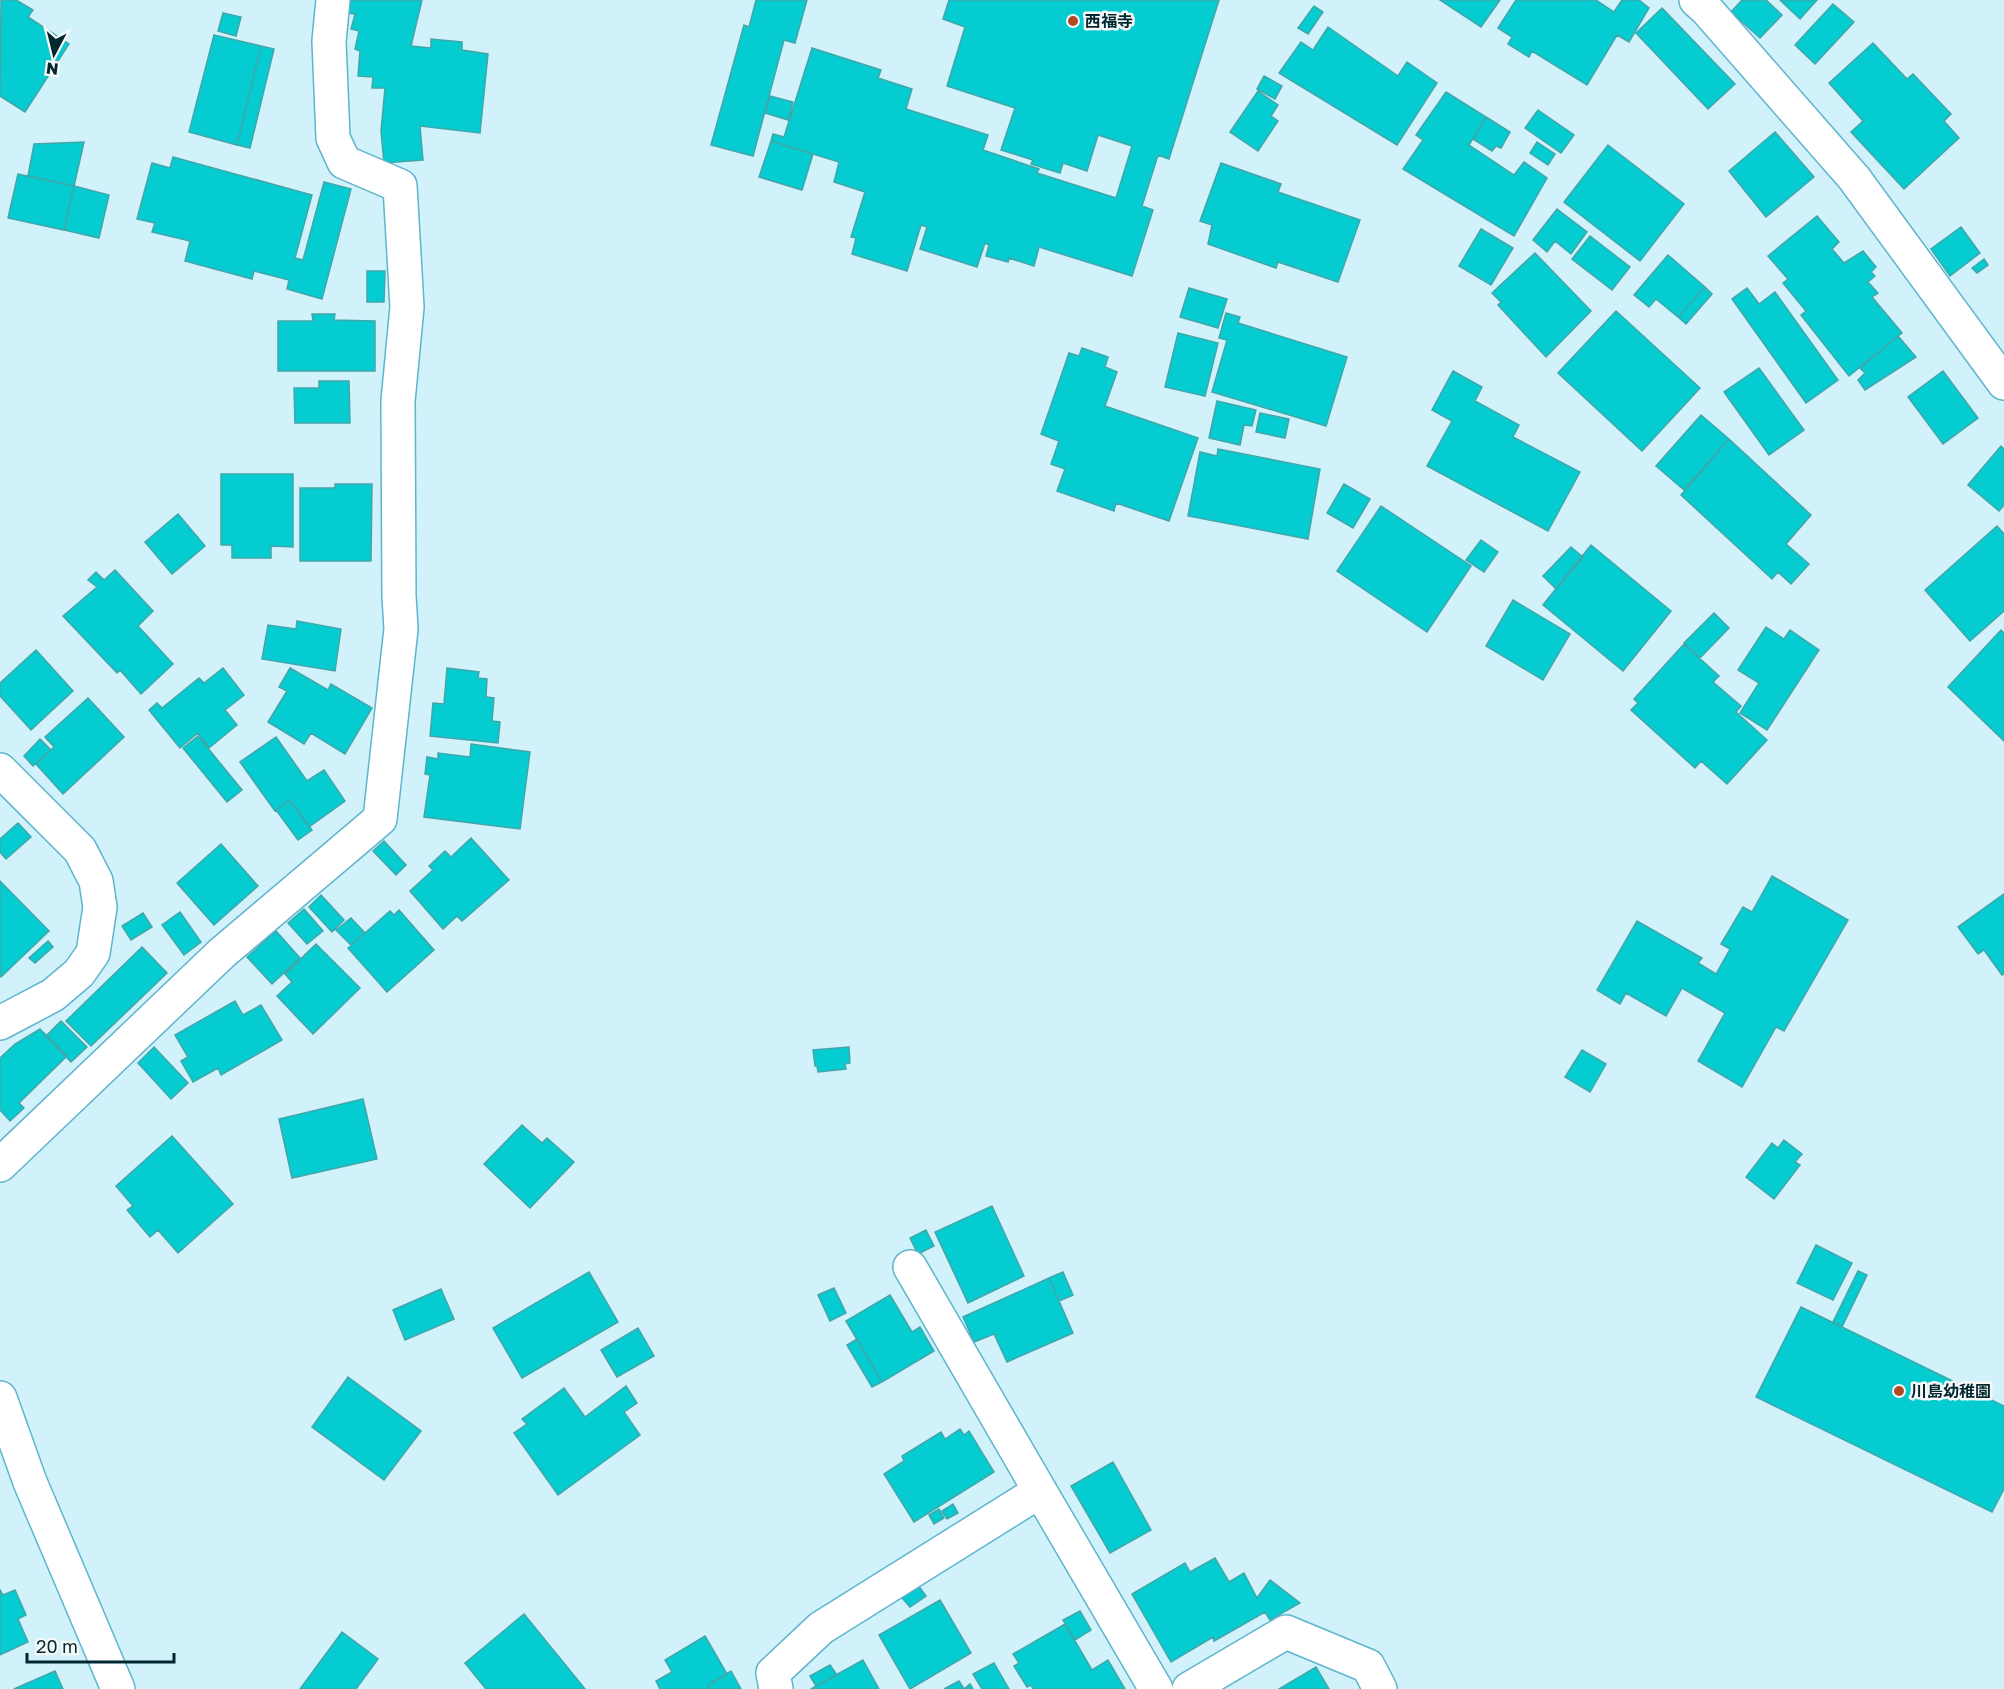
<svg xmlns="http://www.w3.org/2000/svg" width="2004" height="1689" viewBox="0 0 2004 1689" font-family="'Golos Text','Noto Sans JP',sans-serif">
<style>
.building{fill:#04ccd1;stroke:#42a6a9;stroke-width:1.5}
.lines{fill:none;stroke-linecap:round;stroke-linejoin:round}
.minor-casing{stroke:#5db5ce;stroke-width:36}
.minor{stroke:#fff;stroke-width:33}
.poi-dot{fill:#b24a28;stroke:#f8f8f8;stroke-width:2}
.labels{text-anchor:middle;stroke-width:5;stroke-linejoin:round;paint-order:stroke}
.poi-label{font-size:16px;font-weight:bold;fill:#002831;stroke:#f8f8f8;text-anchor:start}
</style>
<rect width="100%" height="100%" fill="#d1f1fb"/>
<path class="building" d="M1,0H16L33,10L28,17L69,44L25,112L0,96Z
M351,0H422L411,46L431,48V39L462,42V50L488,54L480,133L420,126L423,160L384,163L381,131L385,88H372L373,77L358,76L360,51L355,49L359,31L351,29L355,14L348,13Z
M756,0H807L795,43L784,40L753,156L711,145L744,25L749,27Z
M949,0H1219L1169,159L1158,155L1142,206L1153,210L1132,276L1039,247L1034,266L1009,258L1008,262L986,256L989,245L985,243L977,267L920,249L927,227L921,225L907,271L852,254L856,238L851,237L865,192L834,182L839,162L771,141L773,134L784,137L812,48L881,70L878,78L912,89L906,109L988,135L983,150L1039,169L1037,173L1116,198L1132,146L1098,135L1087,171L1063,163L1060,173L1031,164L1033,160L1001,150L1015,108L947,86L965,27L943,19Z
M1440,0H1500L1481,27Z
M1516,0H1596L1614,12L1622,0H1639L1649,8L1629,42L1617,35L1587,85L1532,51L1529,57L1508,44L1512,37L1498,28Z
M1742,0H1766L1782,15L1760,38L1731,12Z
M1780,0H1817L1800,19Z
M1833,4L1854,22L1815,64L1795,45Z
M1314,6L1323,12L1308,34L1298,28Z
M1662,8L1735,84L1708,109L1636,33Z
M223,13L241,17L236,36L218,31Z
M1328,27L1398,76L1407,62L1437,83L1397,145L1279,73L1301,42L1313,50Z
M214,35L261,46L237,145L189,132Z
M1873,43L1907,79L1913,74L1951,114L1944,121L1959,138L1904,189L1851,132L1863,121L1829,83Z
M261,46L274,49L250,148L237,145Z
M1264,76L1282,86L1275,99L1257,89Z
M1258,91L1278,105L1271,116L1278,121L1258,151L1230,132Z
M1446,92L1486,117L1469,145L1514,175L1524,162L1547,178L1514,236L1403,169L1423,140L1416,135Z
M770,96L793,102L788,120L765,113Z
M1538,110L1574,135L1561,153L1525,128Z
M1486,117L1510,132L1501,148L1496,146L1492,151L1473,139Z
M1775,132L1814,177L1766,217L1729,171Z
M771,141L813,154L802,190L759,177Z
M84,142L74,186L28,176L34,144Z
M1537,142L1555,154L1548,165L1530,153Z
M1608,145L1684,204L1640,261L1564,202Z
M173,157L312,195L295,258L303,260L324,182L351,189L322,299L287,289L289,280L254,271L252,279L185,261L190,241L152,232L155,223L137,219L152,163L170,168Z
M1221,163L1281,184L1278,192L1360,220L1338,282L1278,262L1276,268L1208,244L1212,225L1200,221Z
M18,174L74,186L64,230L8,218Z
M74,186L109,195L99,238L64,230Z
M1557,209L1587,232L1571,254L1555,241L1547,252L1533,240Z
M1817,216L1839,242L1832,249L1844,263L1863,251L1876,267L1871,272L1875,276L1868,282L1878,293L1872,297L1902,333L1849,376L1801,315L1806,311L1783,283L1788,279L1768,256Z
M1961,227L1980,253L1950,276L1931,249Z
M1481,229L1513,248L1491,285L1459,266Z
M1590,236L1630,267L1612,290L1572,259Z
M1535,253L1591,311L1546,357L1498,305L1501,302L1492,293Z
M1668,255L1705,287L1678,317L1656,299L1649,307L1634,295Z
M1984,259L1988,265L1977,273L1972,268Z
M367,271H385L384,302H367Z
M1705,287L1712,294L1686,324L1678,317Z
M1189,288L1227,299L1218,328L1180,317Z
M1747,288L1759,304L1775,292L1838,380L1806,403L1732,299Z
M1616,311L1700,388L1642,451L1558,373Z
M1226,313L1240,317L1238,323L1347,357L1326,426L1212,392L1227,340L1219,338Z
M312,314H335L334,320L375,321V371H278V321H313Z
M1178,333L1218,343L1205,396L1165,387Z
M1898,336L1916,357L1865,390L1858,380L1865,373L1860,368Z
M1082,348L1108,357L1105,367L1117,372L1105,406L1198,438L1169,521L1116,503L1114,511L1057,491L1065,469L1051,464L1059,441L1041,434L1069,353L1079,356Z
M1759,368L1804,430L1769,455L1724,392Z
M1453,371L1482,387L1475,401L1519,425L1513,437L1580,472L1548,531L1427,466L1452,421L1432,410Z
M1943,371L1978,418L1943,444L1908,397Z
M319,381H349L350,423H295L294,388H319Z
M1217,401L1256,410L1252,426L1244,425L1240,445L1209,438Z
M1260,413L1289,419L1285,438L1256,432Z
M1701,415L1729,439L1684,490L1656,466Z
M1729,439L1811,515L1786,544L1809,564L1791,584L1778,572L1772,579L1681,495Z
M2001,446L2004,449V505L1999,511L1968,485Z
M1218,449L1320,469L1308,539L1188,516L1200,452L1217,456Z
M221,474H293V547L271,546V558H232V545H221Z
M335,484H372L371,561H300V488H335Z
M1344,484L1370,499L1353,528L1327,513Z
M1381,506L1471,566L1427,632L1337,571Z
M178,514L205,546L172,574L145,542Z
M1997,526L2004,534V611L1970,641L1925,590Z
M1481,540L1498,552L1484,572L1466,560Z
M1591,545L1671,611L1623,671L1543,605Z
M1571,547L1583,557L1556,589L1543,576Z
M115,570L153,611L138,626L173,664L141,694L120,670L117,673L63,616L97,587L88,580L96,572L104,580Z
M1513,600L1570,634L1543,680L1486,646Z
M1714,613L1729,628L1700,658L1684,643Z
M297,621L341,629L335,671L262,659L268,625L296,629Z
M1766,627L1784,639L1790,630L1819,650L1767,730L1740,713L1759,683L1738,670Z
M2001,630L2004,633V741L1948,687Z
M1684,644L1719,676L1713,682L1741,706L1736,712L1767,740L1727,784L1701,761L1695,768L1631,710L1638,703L1634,699Z
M36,650L73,691L31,730L0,696V683Z
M223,668L244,695L225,710L237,725L209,748L198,733L180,748L149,710L157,703L162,708L199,678L204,683Z
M290,668L328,690L331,684L372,708L345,754L311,733L304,744L268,722L287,691L279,687Z
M447,668L479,672L478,678L487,679L486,697L494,698L492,721L500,722L498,743L430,736L433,703L444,704Z
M88,698L124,737L63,794L36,764L54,747L45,737Z
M198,736L242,790L227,802L183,748Z
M276,737L307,781L324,770L345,801L309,827L290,800L275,811L240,762Z
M40,739L51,750L33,766L24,756Z
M471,744L530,752L520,829L424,817L430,775L425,774L427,757L438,759V753L470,757Z
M290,800L312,830L298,840L276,810Z
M18,823L31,837L6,859L0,852V839Z
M471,838L509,880L462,921L457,916L443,929L410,891L433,870L429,866L445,851L451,857Z
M384,841L406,865L396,875L373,851Z
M221,844L258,886L214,925L177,883Z
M1772,876L1848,920L1784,1031L1776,1027L1742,1087L1698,1061L1725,1013L1682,988L1666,1016L1626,993L1620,1004L1597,990L1637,921L1702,958L1698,963L1716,974L1730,949L1721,944L1743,907L1752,912Z
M0,881L49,931L1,977L0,976Z
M2004,894V974L2002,975L1984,950L1978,954L1958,927Z
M321,895L344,920L332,932L309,907Z
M304,909L323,931L307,944L288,923Z
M399,910L434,950L387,992L348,948L390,911L394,915Z
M180,912L201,942L184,955L162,925Z
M143,913L152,927L131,940L122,926Z
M351,918L365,933L351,945L336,930Z
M276,931L300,958L272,984L247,957Z
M48,941L53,947L35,963L29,958Z
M316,944L360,988L313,1034L277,996L292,982L285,974Z
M142,947L167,973L91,1046L66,1021Z
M235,1001L243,1015L261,1005L282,1040L221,1075L218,1068L193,1082L181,1061L188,1057L175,1035Z
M61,1021L87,1047L71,1062L46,1036Z
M40,1029L67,1056L19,1103L24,1108L10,1121L0,1110V1058L15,1044Z
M154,1047L188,1083L171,1099L138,1063Z
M849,1047L850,1063L845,1064L846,1069L818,1072L817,1066H815L813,1050Z
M1582,1050L1606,1064L1590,1092L1565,1077Z
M363,1099L377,1159L292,1178L279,1119Z
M522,1125L542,1143L547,1138L574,1162L530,1208L484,1164Z
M172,1136L233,1204L178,1253L158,1230L150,1237L127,1210L133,1206L116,1186Z
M1784,1140L1802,1154L1795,1162L1800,1165L1774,1199L1746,1177L1772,1143L1778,1148Z
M992,1206L1024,1276L968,1303L935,1232Z
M926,1230L934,1246L918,1254L910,1238Z
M1816,1245L1852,1263L1833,1300L1797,1283Z
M1858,1271L1867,1275L1842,1327L1833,1322Z
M589,1272L618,1322L522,1378L493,1328Z
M1063,1272L1073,1295L1059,1301L1049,1278Z
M1049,1278L1073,1333L1007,1362L994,1334L974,1342L963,1317Z
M834,1288L846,1313L830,1321L818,1295Z
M441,1289L454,1319L405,1340L393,1310Z
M890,1295L912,1332L920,1327L934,1351L882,1382L846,1321Z
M1801,1307L2004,1406V1489L1992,1512L1756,1397Z
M638,1328L654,1356L617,1377L601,1350Z
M857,1339L882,1382L872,1387L847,1345Z
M348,1377L421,1431L384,1480L312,1427Z
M626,1386L637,1403L624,1412L640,1435L558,1495L514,1433L527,1424L522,1419L564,1388L585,1417Z
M960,1429L964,1435L969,1431L994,1472L914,1522L884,1474L904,1461L902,1456L941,1432L945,1439Z
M1113,1462L1151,1530L1110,1553L1071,1486Z
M953,1504L958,1513L947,1519L942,1511Z
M939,1509L944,1518L934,1524L929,1515Z
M1215,1558L1229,1582L1244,1573L1257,1598L1270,1580L1300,1603L1270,1620L1265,1612L1214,1641L1213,1637L1171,1662L1132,1594L1185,1563L1190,1572Z
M918,1585L926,1596L910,1607L901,1597Z
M0,1590L3,1595L15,1590L26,1615L18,1619L28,1642L0,1655Z
M940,1600L971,1653L910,1689L879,1635Z
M1080,1611L1091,1630L1075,1640L1063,1620Z
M524,1614L585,1689H486L465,1663Z
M1065,1624L1092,1670L1108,1660L1125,1689H1033L1031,1685L1027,1687L1014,1666L1019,1663L1013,1654Z
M342,1632L378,1659L356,1689H300Z
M705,1636L727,1674L708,1685L710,1689H660L656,1681L672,1672L665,1660Z
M863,1660L879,1689H811L816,1686Z
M994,1663L1009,1689H982L973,1674Z
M830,1665L837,1675L816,1686L810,1676Z
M1316,1667L1329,1689H1279Z
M55,1671L63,1689H14Z
M731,1671L741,1689H710L708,1685Z
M959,1681L964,1689L970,1684L973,1689H944Z"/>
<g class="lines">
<g class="minor-casing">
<path id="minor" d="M1696,0L1706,9L1854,178L2004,383
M0,770L80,850L96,881L100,907L93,953L79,973L53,995L0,1023
M0,1165L222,953L380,819L401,629L399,596L398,401L407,307L400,186L344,162L333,138L329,41L333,0
M910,1267L1040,1491
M0,1398L30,1482L118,1689
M776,1689L773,1673L821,1628L1040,1491L1156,1689
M1189,1689L1286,1632L1368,1666L1380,1689"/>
</g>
<use href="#minor" class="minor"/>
</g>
<g class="poi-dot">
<circle cx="1073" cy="21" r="6"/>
<circle cx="1899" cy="1391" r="6"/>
</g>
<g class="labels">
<g class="poi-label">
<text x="1085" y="27">西福寺</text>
<text x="1911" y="1397">川島幼稚園</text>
</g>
</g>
<g transform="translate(54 54) rotate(187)" stroke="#f8f8f8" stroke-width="4.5" paint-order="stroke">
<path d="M0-4.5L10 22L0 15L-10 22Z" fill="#002831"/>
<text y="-9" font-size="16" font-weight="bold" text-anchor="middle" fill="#002831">N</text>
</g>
<path d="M27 1653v9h147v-9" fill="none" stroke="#002831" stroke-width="3"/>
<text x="36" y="1653" font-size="18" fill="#002831" stroke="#f8f8f8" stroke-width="4.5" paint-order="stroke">20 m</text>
</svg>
